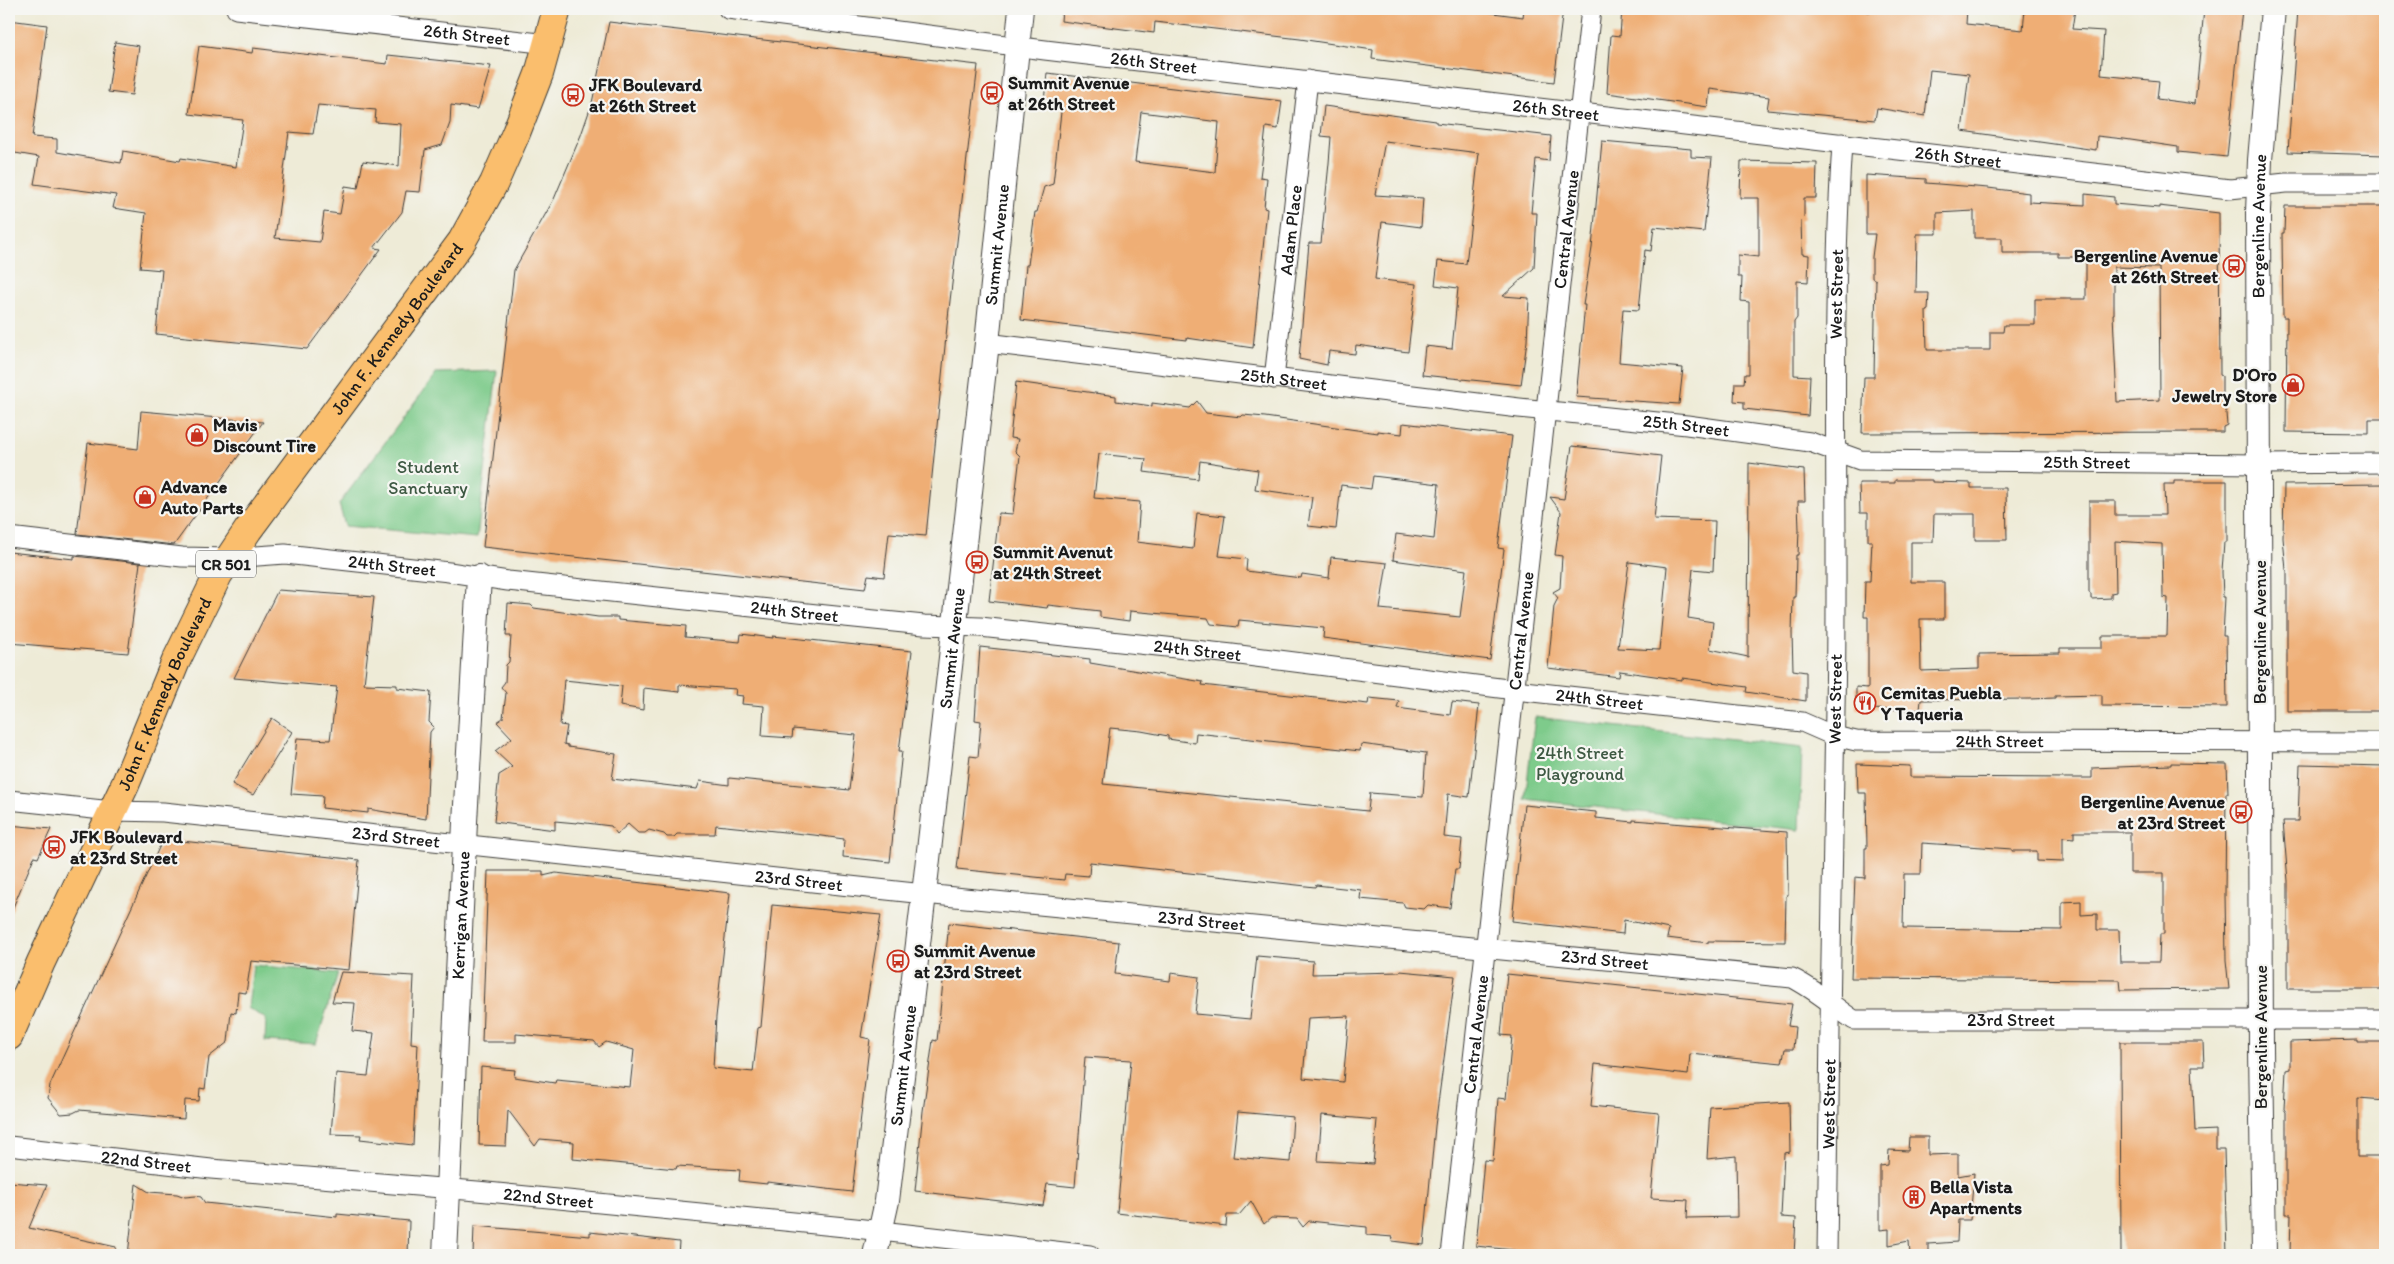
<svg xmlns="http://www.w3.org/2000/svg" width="2394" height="1264" viewBox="0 0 2394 1264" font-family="Itim,sans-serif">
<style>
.green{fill:#7ecb8b;stroke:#4d7454}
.building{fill:#efae75;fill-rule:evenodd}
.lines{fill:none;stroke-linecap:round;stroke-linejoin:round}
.minor-casing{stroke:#3c3b38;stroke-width:21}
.tertiary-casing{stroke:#3c3b38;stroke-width:26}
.primary-casing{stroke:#3c3b38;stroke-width:30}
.minor{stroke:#fff;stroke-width:19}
.tertiary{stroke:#fff;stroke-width:24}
.primary{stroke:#fabe6d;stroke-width:28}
.labels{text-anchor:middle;stroke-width:4.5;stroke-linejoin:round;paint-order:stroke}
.shield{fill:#f6f6f2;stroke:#5d5d5c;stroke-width:1}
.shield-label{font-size:16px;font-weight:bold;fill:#1c1c1c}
.street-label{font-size:18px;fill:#1c1c1c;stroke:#f6f6f2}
.poi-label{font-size:18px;font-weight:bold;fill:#1c1c1c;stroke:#f6f6f2;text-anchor:start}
.park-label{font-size:18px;fill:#3e5943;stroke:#f6f6f2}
</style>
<rect width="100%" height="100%" fill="#f6f6f2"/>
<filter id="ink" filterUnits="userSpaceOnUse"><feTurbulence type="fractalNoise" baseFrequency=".02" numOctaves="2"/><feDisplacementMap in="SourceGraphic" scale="10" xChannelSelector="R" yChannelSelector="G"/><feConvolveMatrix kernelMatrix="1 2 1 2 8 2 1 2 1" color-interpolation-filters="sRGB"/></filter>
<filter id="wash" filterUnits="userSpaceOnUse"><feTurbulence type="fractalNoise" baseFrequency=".0096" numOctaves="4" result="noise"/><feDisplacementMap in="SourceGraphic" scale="20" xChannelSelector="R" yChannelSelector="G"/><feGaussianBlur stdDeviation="1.12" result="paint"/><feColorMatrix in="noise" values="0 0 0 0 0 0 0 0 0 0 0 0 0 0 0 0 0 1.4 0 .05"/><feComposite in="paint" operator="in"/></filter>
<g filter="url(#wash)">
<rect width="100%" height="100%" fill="#eeebd7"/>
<path class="green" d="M497,371L477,538L345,526L339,504L437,373Z
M1535,717L1802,748L1799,830L1525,799Z
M253,965L338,973L316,1044L265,1041L266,1019L248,1008Z"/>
<g id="blocks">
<path class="building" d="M1062,9H1464L1523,17L1524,9H1563L1554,82L1372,59L1373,50L1300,39L1155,22L1154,33L1061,21Z
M1622,9H1843L1870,12V9H1967L1966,24L2023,30L2025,9H2075L2072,29L2104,31L2101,75L2159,81L2157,99L2195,104L2204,9H2242L2227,157L2178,152V147L2124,139L2097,136L2096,150L1962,131L1969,74L1930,70L1925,116L1877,108L1875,120L1767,110L1769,97L1710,89L1708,107L1607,93L1611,35L1620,36Z
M2298,9H2385V155L2288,152Z
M9,20L47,25L32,137L57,139V152L121,163L123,151L180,161L181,158L236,167L243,120L189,114L199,46L252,53L253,48L387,64L388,55L491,66L478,109L451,105L450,123L442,145L425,150L420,192L406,191L402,212L374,248L381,249L307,349L156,334L162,270L140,268L146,213L113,208L116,195L34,184L39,157L9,152ZM318,105L376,110L375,122L401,124L399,166L363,161L358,188L345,186L340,214L324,212L320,242L275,238L289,132L313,134Z
M609,22L978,65L947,326L926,536L889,533L884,577L868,575L865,589L483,547L514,270L554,199L581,135L592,103Z
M115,42L139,46L132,95L108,92Z
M1047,73L1282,101L1278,129L1266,127L1263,154L1260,177L1267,178L1264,208L1267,209L1253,348L1187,338V340L1021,320L1026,265H1028L1035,212H1037L1044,187L1053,184L1062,103L1044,101ZM1141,112L1219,122L1215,172L1135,162Z
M1324,106L1436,121V123L1551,136L1549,161L1536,159L1531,213H1537L1534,268L1503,296L1529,298L1527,341L1521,385L1422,375L1425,346L1452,349L1458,288L1435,285L1438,261L1466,264L1479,153L1385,141L1375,195L1423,198L1421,227L1382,222L1375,279L1416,284L1408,352L1356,345L1355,354L1329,351L1327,365L1299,359L1309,243H1321L1329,163L1331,137L1321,136Z
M1602,141L1691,149V157L1712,158L1704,232L1654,227L1651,251L1645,250L1639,310L1623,309L1619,362L1683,368L1679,404L1576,397L1585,305H1583L1592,248Z
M1741,161L1817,163L1816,198H1804V218L1801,221L1802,254L1809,255L1808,282L1797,281V318L1794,322V375L1810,376L1808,416L1744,409V402L1734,401L1735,383H1744L1745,374H1749V302L1741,301L1742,277H1738V255L1759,257V198H1740Z
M1866,175L1926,179V183L1988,188L2029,193V202L2085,205V194L2114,197V204L2159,208V206L2219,213L2220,375L2222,376V400L2225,402L2227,425L2223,427V432L1862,433L1864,377H1874L1875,321L1876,280L1872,278V257L1875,234H1866ZM1974,211V238H2002V253H2058V257H2086V299H2035V325H2004L2003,332H1990V350H1927L1926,311L1928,310L1929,293H1916L1917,234H1937V213ZM2114,267L2159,268L2160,400L2117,402L2113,314H2114Z
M2285,206H2385V288H2380V374H2385V419H2369V433L2286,432L2287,317H2283L2282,233H2284Z
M1016,382L1116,396V401L1152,406V403L1190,408L1197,401L1206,413L1241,417L1243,415L1265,417L1378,433V431L1402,434L1403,423L1512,436L1498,548L1504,549L1490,660L1323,638L1324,628L1239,620L1238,627L1211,624L1208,618L1130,611L1129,621L1100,617V611L1048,605L1047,608L989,601L999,513L1013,514L1020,456L1015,451L1018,439L1010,438ZM1099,454L1146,459L1144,472L1198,479L1200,461L1258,470L1255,489L1312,497L1308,526L1336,529L1341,485L1371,489L1373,476L1439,484L1434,539L1396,534L1393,560L1466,570L1460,617L1380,609L1387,563L1331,557L1329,578L1302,574L1301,578L1246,571L1247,559L1219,556L1225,516L1197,513L1193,549L1137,542L1140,502L1094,498Z
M141,411L263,422L174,545L77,534L88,443L138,449Z
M1572,446L1661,456L1654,519L1715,521L1713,571L1693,569L1688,618L1713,622L1710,649L1748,657L1749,463L1804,470L1805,501H1798L1799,530L1798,555H1796L1795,597H1793L1792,633L1793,670L1806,672V701L1746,692L1747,687L1682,678V680L1620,671L1619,677L1548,668L1554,606L1558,598L1553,592L1560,588L1562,556L1555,555L1561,512L1550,497L1564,499ZM1629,562L1667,567L1659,650L1618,648Z
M1895,480H1932V482L1971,483V488H2006L2007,540H1975V514H1934L1933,542H1911V582H1944V619H1920L1921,671L1979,669V654L2060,653V648H2102V636H2167L2168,598L2163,597L2162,544L2115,541L2116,592L2111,593V598L2091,599V594L2089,593V501H2115V515H2165L2164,484H2174V481H2227V542H2224L2222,572L2223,597H2225L2223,636H2226L2227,707L2102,706V695L2055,696V698L2029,699L1921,700L1920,710L1856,709V687L1868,688V617H1864L1865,581H1870L1872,541H1868V513H1860L1859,483H1895Z
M2385,484V711H2287V570H2286L2283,538L2284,485Z
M9,552L74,559V556L140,563L128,653L9,643Z
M278,590L374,597L364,684L397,685V688L431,692L429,722L434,727L430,732L426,819L368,809V813L322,808L323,796L291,794L297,738L330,740L337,687L234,678Z
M508,603L531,605L534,608L598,617H618V620L686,626L685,637L740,642L741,634L773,638V636L912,651L899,751H902L890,862L843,857L844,839L814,835L716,825L715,834H677L674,837H667L664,834L649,830L645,833H638L628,824L617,834L611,826L578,822L577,823L555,821V830L494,822L499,775L512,767L495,751L512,738L497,722L503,718L506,693L501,687L505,682L506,665L509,662L511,636H506ZM564,680L622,686L620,706L643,710L644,688L679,692V685L736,689L735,695L743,696L742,704L764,706L762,736L792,738L793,729L856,735L849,790L729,778V785L700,781L697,789L612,779L616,754L568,747V745L564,744L567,726L560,725Z
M980,647L1090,659V663L1203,682L1202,685L1368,704L1369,698L1399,701L1397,708L1450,715L1452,702L1479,705L1469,797L1448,794L1444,837L1462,839L1459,869H1455L1450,908L1428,905L1424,909L1405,907L1403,903L1360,899L1361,890L1316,885L1315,887L1090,862L1089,876L1065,874L1064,880L957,869L970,756L978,757L981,721L975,720ZM1110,728L1141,731L1168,736V739L1195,743L1196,733L1360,751L1361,744L1426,753L1423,797L1370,793L1368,811L1103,784Z
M272,718L292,732L253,795L232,784Z
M2171,763L2227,764L2228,793H2226L2225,894L2226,960L2229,989L2121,990L2120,980L1851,978L1855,877L1865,878V848H1867L1866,793H1858L1857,764L1910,766V777L2073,778H2092V768L2171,765ZM2074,832H2130V873H2164V934H2160L2159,962H2120L2119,930H2097V914L2081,915V901L2062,902V930L1903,928L1904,874H1921L1922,843L2012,849V851H2037V861L2063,862V837L2074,838Z
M2300,764L2385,766V989H2288V881L2283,821H2298Z
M1524,805L1596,812V818L1633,822V820L1787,832L1788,895L1786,896L1785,942L1708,941V943L1667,938L1669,929L1624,920L1623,934L1512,921Z
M9,825L51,829L38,858L34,857L9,917Z
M163,839L359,860L349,970L251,961L246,993L238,992L236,1013L231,1012L228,1042L209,1057L205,1089L200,1088L199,1101L185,1100L184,1119L79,1110L73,1113L61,1114L48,1098L50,1085Z
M488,871H543V876L556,873L730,893L716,1017L713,1068L753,1072L758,1028L761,1027L772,905L881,915L861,1037L870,1039L852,1192L767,1182V1184L739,1181L740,1170L677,1166L676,1169L573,1159L574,1142L540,1139L535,1146L508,1110L506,1146L479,1145L481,1067L515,1070L514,1077L555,1083L556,1080L630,1087L634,1050L606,1042L599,1047L594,1041L516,1034V1042H482Z
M949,923L1119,942L1115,974L1170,981L1171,973L1199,977L1195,1014L1250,1019L1257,956L1313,961L1312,974L1400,972V971L1455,976L1435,1126L1424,1245L1392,1241L1393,1237L1367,1235V1227L1309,1221L1303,1227L1297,1219L1271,1218L1264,1224L1251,1201L1239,1215H1227L1226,1226L1117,1213L1131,1060L1085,1057L1075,1187L1047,1184L1043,1206L915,1191L923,1111L933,1040L937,1041ZM1349,1016L1343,1082L1303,1078L1308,1018ZM1238,1112L1293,1117L1290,1162L1233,1157ZM1322,1115L1377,1120L1373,1164L1318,1161Z
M341,972L414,976L411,1043L418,1044L413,1145L360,1139L361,1135L331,1134L336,1073L368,1076L374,1033L352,1031L355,1003L332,1002Z
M1507,974L1792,1004L1788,1026L1795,1027L1793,1049H1785L1782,1063L1690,1054L1688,1075L1595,1064L1591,1106L1659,1113L1651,1198L1688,1200L1687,1218L1737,1217L1736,1156L1707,1159L1710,1107L1789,1102L1790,1152L1784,1153L1781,1217L1796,1218L1794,1255H1558L1476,1246L1484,1160L1493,1161L1498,1098L1506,1099L1512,1036L1501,1035Z
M2358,1040V1042H2385V1100L2358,1098V1157H2385V1255H2290L2291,1214H2286V1112L2284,1109L2286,1070L2290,1069V1042Z
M2120,1042H2203L2204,1066H2192L2195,1131L2216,1130V1149H2224L2227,1255H2121Z
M1909,1137H1928V1155L1958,1154V1176L1974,1173L1970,1220H1958L1957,1242L1928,1244V1255H1910L1909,1241L1889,1245V1229L1880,1230V1166L1888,1165L1889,1150L1908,1151Z
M9,1182L47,1185L29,1228L116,1247L115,1255H9Z
M136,1184L149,1192L177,1194L185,1197L196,1196L201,1197L205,1203L337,1217V1214L409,1221L408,1255H128Z
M474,1226L590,1236V1232L679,1242L678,1255H473Z"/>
</g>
</g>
<g filter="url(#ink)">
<use href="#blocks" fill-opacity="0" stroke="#3c3b38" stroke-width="1"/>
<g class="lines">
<g class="minor-casing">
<g id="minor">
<path id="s1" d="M236,9L549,44"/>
<path id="s2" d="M728,9L1045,50L2230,189L2286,183H2385"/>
<path id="s3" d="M987,343L1519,408L1687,425L1810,442L1860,460L2260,464L2385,463"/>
<path id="s4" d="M1274,379L1308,80"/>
<path id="s5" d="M9,537L182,557L229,558L285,554L449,572L508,581L845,617L924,625L980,627L1232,654L1515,690L1802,722L1834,736L1856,741L2385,742"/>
<path id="s6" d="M9,800L112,811L163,812L924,894L1792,978C1815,989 1833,1006 1854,1020H2385"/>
<path id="s7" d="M9,1146L211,1169L477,1191L855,1228L1090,1255"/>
<path id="s8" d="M1451,1255L1591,9"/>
<path id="s9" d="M1827,1255C1829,1073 1832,890 1835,708C1839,520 1830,331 1842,143"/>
</g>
</g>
<g class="tertiary-casing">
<g id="tertiary">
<path id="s10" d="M445,1255L465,822L479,577"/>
<path id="s11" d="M875,1255L887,1201L924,894L987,343L1021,9"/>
<path id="s12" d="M2264,1255L2261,1050L2258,212L2260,160L2273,9"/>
</g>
</g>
<g class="primary-casing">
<g id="primary">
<path id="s13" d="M9,1036L41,962L125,785L176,661L218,575L248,530L462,241L494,183L516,133L539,74L557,9"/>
</g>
</g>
<use href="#minor" class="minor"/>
<use href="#tertiary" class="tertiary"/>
<use href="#primary" class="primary"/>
</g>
</g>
<defs>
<g id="bus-ring" transform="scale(1.125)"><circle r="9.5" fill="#f6f6f2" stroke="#c8321e" stroke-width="1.5"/><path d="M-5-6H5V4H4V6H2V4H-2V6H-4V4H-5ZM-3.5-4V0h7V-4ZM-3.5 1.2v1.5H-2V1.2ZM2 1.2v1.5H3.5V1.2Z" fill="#c8321e"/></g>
<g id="shop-ring" transform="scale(1.125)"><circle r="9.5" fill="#f6f6f2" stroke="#c8321e" stroke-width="1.5"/><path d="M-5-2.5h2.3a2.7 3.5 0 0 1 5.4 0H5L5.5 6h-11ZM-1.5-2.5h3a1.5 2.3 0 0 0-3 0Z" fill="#c8321e"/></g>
<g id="restaurant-ring" transform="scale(1.125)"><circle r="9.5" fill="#f6f6f2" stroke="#c8321e" stroke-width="1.5"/><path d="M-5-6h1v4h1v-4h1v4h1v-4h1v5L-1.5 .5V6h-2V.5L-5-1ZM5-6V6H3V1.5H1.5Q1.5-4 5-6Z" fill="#c8321e"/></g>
<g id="building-ring" transform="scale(1.125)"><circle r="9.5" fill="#f6f6f2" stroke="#c8321e" stroke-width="1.5"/><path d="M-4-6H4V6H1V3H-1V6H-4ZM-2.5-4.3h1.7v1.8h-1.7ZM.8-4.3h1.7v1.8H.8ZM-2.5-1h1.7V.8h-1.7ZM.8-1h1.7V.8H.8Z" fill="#c8321e"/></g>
</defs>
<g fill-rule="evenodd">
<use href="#bus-ring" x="992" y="93"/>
<use href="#bus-ring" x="573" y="95"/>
<use href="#bus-ring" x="2234" y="266"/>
<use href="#shop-ring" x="2293" y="385"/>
<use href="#shop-ring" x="197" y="435"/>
<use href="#shop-ring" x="145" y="497"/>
<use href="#bus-ring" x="977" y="562"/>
<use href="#restaurant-ring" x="1865" y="703"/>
<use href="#bus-ring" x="2241" y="812"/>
<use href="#bus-ring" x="54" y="847"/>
<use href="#bus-ring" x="898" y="961"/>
<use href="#building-ring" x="1914" y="1197"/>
</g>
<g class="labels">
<rect class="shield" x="196" y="550.5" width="60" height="27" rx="4"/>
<g class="shield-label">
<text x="226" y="570">CR 501</text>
</g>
<g class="street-label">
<text dy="6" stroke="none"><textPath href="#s1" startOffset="232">26th Street</textPath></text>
<text dy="6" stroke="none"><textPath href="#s2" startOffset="429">26th Street</textPath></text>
<text dy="6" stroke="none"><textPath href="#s2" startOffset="834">26th Street</textPath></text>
<text dy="6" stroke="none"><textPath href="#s2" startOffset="1239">26th Street</textPath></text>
<text dy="6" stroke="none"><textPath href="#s12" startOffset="1029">Bergenline Avenue</textPath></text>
<text dy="6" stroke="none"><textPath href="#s4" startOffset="150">Adam Place</textPath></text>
<text dy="6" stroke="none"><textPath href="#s8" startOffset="1032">Central Avenue</textPath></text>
<text dy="6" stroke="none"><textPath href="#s11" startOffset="1018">Summit Avenue</textPath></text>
<text dy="6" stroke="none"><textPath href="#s9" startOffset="961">West Street</textPath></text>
<text dy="6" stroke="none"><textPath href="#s13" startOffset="811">John F. Kennedy Boulevard</textPath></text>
<text dy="6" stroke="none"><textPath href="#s3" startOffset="299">25th Street</textPath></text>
<text dy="6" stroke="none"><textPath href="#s3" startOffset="704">25th Street</textPath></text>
<text dy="6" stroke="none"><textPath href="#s3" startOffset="1109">25th Street</textPath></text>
<text dy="6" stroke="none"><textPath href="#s5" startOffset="385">24th Street</textPath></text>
<text dy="6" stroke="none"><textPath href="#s5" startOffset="790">24th Street</textPath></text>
<text dy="6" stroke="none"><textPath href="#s8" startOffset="628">Central Avenue</textPath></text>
<text transform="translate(2260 632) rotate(-90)" y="6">Bergenline Avenue</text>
<text dy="6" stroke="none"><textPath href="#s11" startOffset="612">Summit Avenue</textPath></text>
<text dy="6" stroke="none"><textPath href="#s5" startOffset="1195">24th Street</textPath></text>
<text dy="6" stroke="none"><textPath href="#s13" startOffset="376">John F. Kennedy Boulevard</textPath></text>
<text dy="6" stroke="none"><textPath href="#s5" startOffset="1600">24th Street</textPath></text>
<text dy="6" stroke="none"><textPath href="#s9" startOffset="556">West Street</textPath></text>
<text dy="6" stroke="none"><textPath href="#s5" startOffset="2005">24th Street</textPath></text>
<text dy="6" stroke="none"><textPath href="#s6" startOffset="389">23rd Street</textPath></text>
<text dy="6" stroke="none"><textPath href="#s6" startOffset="794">23rd Street</textPath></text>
<text dy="6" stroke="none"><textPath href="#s10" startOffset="340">Kerrigan Avenue</textPath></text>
<text dy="6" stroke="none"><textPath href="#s6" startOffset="1199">23rd Street</textPath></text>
<text dy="6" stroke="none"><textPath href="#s6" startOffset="1604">23rd Street</textPath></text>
<text dy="6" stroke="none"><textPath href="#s6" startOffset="2024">23rd Street</textPath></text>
<text dy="6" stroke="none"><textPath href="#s8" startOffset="222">Central Avenue</textPath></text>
<text transform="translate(2261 1037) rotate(-90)" y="6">Bergenline Avenue</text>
<text dy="6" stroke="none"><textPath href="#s11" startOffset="192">Summit Avenue</textPath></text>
<text dy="6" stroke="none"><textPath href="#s9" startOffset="151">West Street</textPath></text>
<text dy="6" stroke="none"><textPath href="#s7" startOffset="138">22nd Street</textPath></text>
<text dy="6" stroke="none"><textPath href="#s7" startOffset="542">22nd Street</textPath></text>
</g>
<g class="poi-label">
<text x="1008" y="89">Summit Avenue<tspan x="1008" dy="21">at 26th Street</tspan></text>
<text x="589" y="91">JFK Boulevard<tspan x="589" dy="21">at 26th Street</tspan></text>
<text x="2218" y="262" text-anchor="end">Bergenline Avenue<tspan x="2218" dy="21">at 26th Street</tspan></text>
<text x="2277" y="381" text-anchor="end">D'Oro<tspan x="2277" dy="21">Jewelry Store</tspan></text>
<text x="213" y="431">Mavis<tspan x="213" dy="21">Discount Tire</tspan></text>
<text x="161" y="493">Advance<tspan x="161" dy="21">Auto Parts</tspan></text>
<text x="993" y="558">Summit Avenut<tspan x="993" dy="21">at 24th Street</tspan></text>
<text x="1881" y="699">Cemitas Puebla<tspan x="1881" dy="21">Y Taqueria</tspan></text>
<text x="2225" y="808" text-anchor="end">Bergenline Avenue<tspan x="2225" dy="21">at 23rd Street</tspan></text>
<text x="70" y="843">JFK Boulevard<tspan x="70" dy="21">at 23rd Street</tspan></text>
<text x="914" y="957">Summit Avenue<tspan x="914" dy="21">at 23rd Street</tspan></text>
<text x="1930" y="1193">Bella Vista<tspan x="1930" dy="21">Apartments</tspan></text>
</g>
<g class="park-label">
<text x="428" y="473">Student<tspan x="428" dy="21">Sanctuary</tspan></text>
<text x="1580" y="759">24th Street<tspan x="1580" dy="21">Playground</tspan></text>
</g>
</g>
<rect width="2394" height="1264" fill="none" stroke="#f6f6f2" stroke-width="30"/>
</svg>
